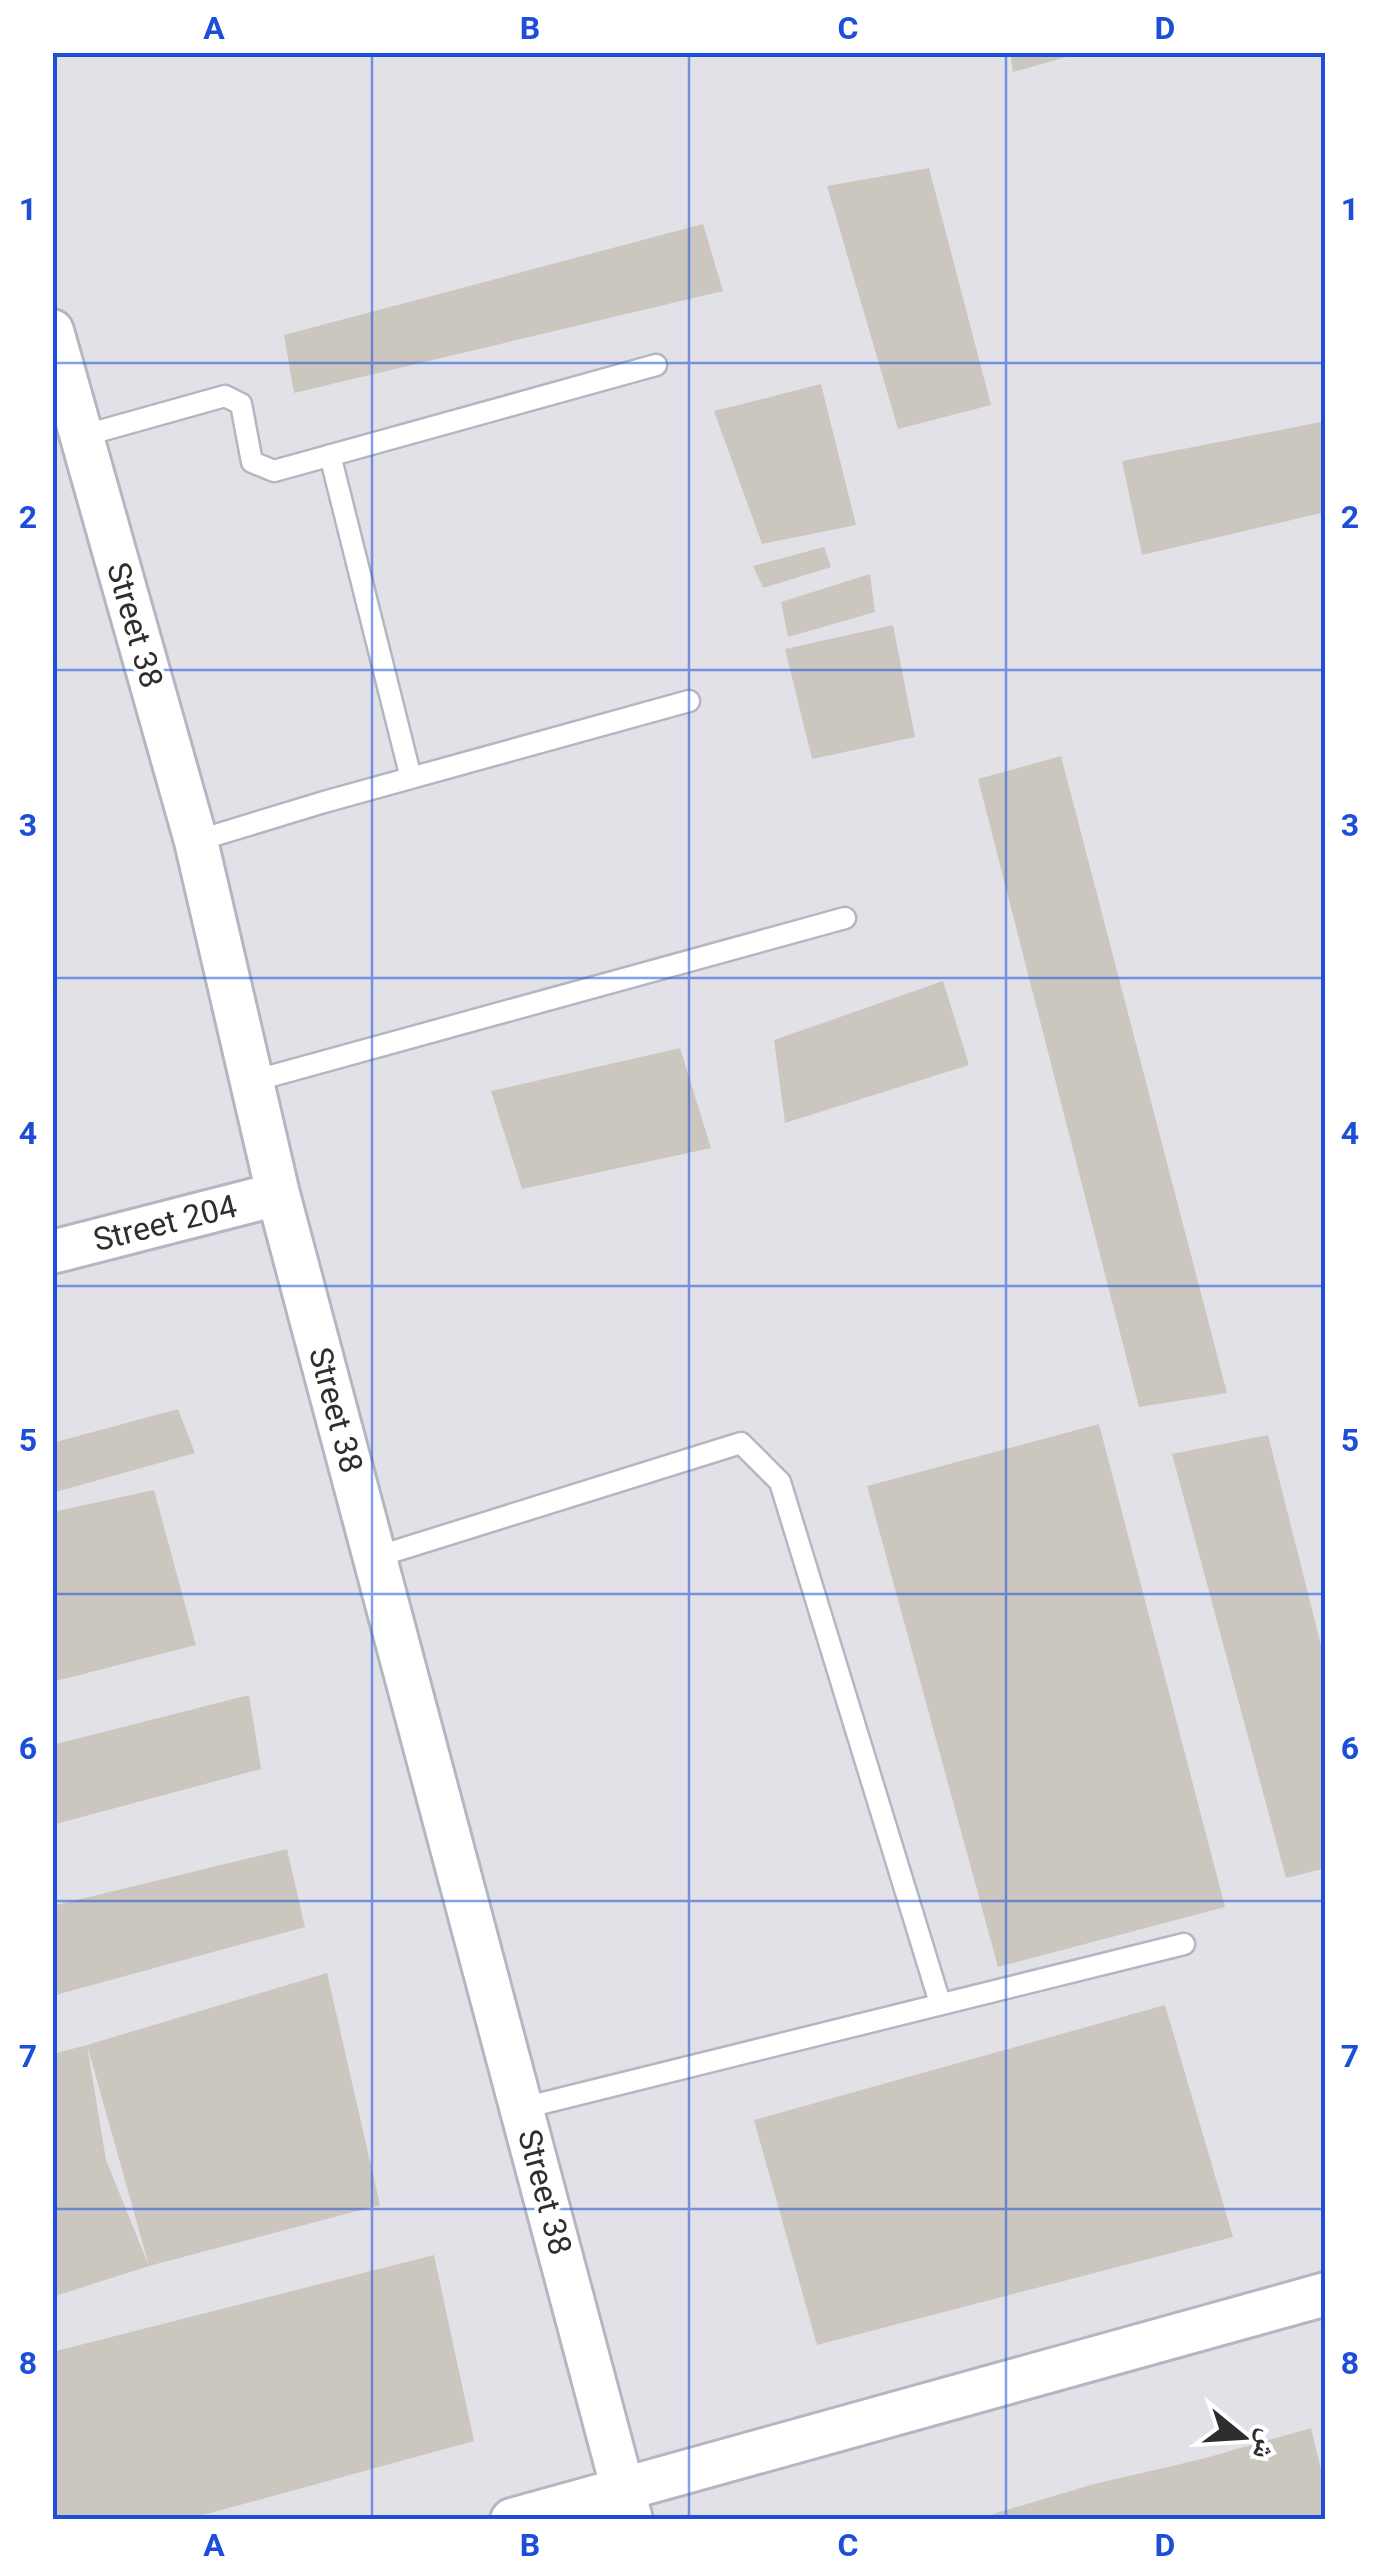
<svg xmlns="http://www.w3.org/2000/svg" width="1378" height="2572" viewBox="0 0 1378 2572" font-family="Roboto,'Noto Naskh Arabic',sans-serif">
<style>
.industrial{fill:#e3e1e8}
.building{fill:#cbc7bf}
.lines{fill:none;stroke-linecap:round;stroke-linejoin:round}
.service-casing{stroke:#b4b7c1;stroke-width:25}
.minor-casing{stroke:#b4b7c1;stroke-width:48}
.service{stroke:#fff;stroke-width:20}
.minor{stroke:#fff;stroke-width:42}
.grid{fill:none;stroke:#1d4ed8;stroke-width:2.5;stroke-opacity:0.55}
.labels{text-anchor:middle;stroke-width:8;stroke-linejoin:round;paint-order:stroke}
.street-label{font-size:32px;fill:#2e2e2e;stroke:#fff}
.neatline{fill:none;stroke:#1d4ed8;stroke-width:4}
.grid-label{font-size:32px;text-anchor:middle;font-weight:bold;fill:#1d4ed8}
</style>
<rect width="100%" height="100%" fill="#efe9e1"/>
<path class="industrial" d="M53,53H1325V2519H53Z"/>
<path class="building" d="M1010,52H1076L1077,54L1013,72Z
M929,168L991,405L898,429L827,186Z
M703,224L723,291L294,393L284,335Z
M821,384L856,525L762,544L714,411Z
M1326,421V512L1142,555L1122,461Z
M824,547L831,567L763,588L753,566Z
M870,574L875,612L788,637L781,602Z
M893,625L915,737L812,759L785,649Z
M1061,756L1227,1393L1139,1407L978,779Z
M943,981L969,1065L785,1123L774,1040Z
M680,1048L711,1148L522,1189L491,1091Z
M178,1409L195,1453L52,1493V1443Z
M1099,1424L1225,1907L998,1967L867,1486Z
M1268,1435L1326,1665V1868L1286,1878L1172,1454Z
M154,1490L196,1645L52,1682V1512Z
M249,1695L261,1769L52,1825V1745Z
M287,1849L305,1927L52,1996V1906Z
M327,1973L380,2205L149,2266L52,2297V2054L87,2045L106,2160L149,2266L87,2045Z
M1165,2005L1233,2237L817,2345L754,2120Z
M434,2255L474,2441L185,2520H52V2352Z
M1311,2428L1326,2490V2520H994L993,2514L1094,2484L1202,2459Z"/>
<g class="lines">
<g class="service-casing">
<path id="service" d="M82,436L225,396L241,404L252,462L274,471L656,365
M330,455L411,778
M196,841L324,802L689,701
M253,1081L845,918
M376,1557L741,1443L780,1482L940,2003
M523,2108L1184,1944"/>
</g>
<g class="minor-casing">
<path id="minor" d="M52,331L196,841L278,1194L631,2520
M52,1252L278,1194
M512,2520L1326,2294"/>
</g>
<use href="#service" class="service"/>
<use href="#minor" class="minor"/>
</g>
<path class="grid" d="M372,52V2520M689,52V2520M1006,52V2520M52,363H1326M52,670H1326M52,978H1326M52,1286H1326M52,1594H1326M52,1901H1326M52,2209H1326"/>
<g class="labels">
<g class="street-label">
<text transform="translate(135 625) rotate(74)" y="11">Street 38</text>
<text transform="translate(165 1223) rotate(-14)" y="11">Street 204</text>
<text transform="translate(336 1410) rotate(75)" y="11">Street 38</text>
<text transform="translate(545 2192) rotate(75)" y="11">Street 38</text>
</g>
</g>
<rect width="1378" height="2572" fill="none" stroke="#ffffff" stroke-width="110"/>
<g transform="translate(1243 2437) rotate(108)" stroke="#ffffff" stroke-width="8" paint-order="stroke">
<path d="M0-8L18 38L0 25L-18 38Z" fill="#2e2e2e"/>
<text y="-15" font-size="28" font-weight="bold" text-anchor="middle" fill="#2e2e2e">ش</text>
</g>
<rect x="55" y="55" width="1268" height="2462" class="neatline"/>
<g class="grid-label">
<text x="214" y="39">A</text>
<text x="530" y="39">B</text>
<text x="848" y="39">C</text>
<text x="1165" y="39">D</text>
<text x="28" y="220">1</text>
<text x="1350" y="220">1</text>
<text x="28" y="528">2</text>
<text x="1350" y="528">2</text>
<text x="28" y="836">3</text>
<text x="1350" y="836">3</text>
<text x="28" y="1144">4</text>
<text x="1350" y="1144">4</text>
<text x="28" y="1451">5</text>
<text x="1350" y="1451">5</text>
<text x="28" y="1759">6</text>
<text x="1350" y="1759">6</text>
<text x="28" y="2067">7</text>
<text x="1350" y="2067">7</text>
<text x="28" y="2374">8</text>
<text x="1350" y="2374">8</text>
<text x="214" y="2556">A</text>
<text x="530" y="2556">B</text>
<text x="848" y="2556">C</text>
<text x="1165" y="2556">D</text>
</g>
</svg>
